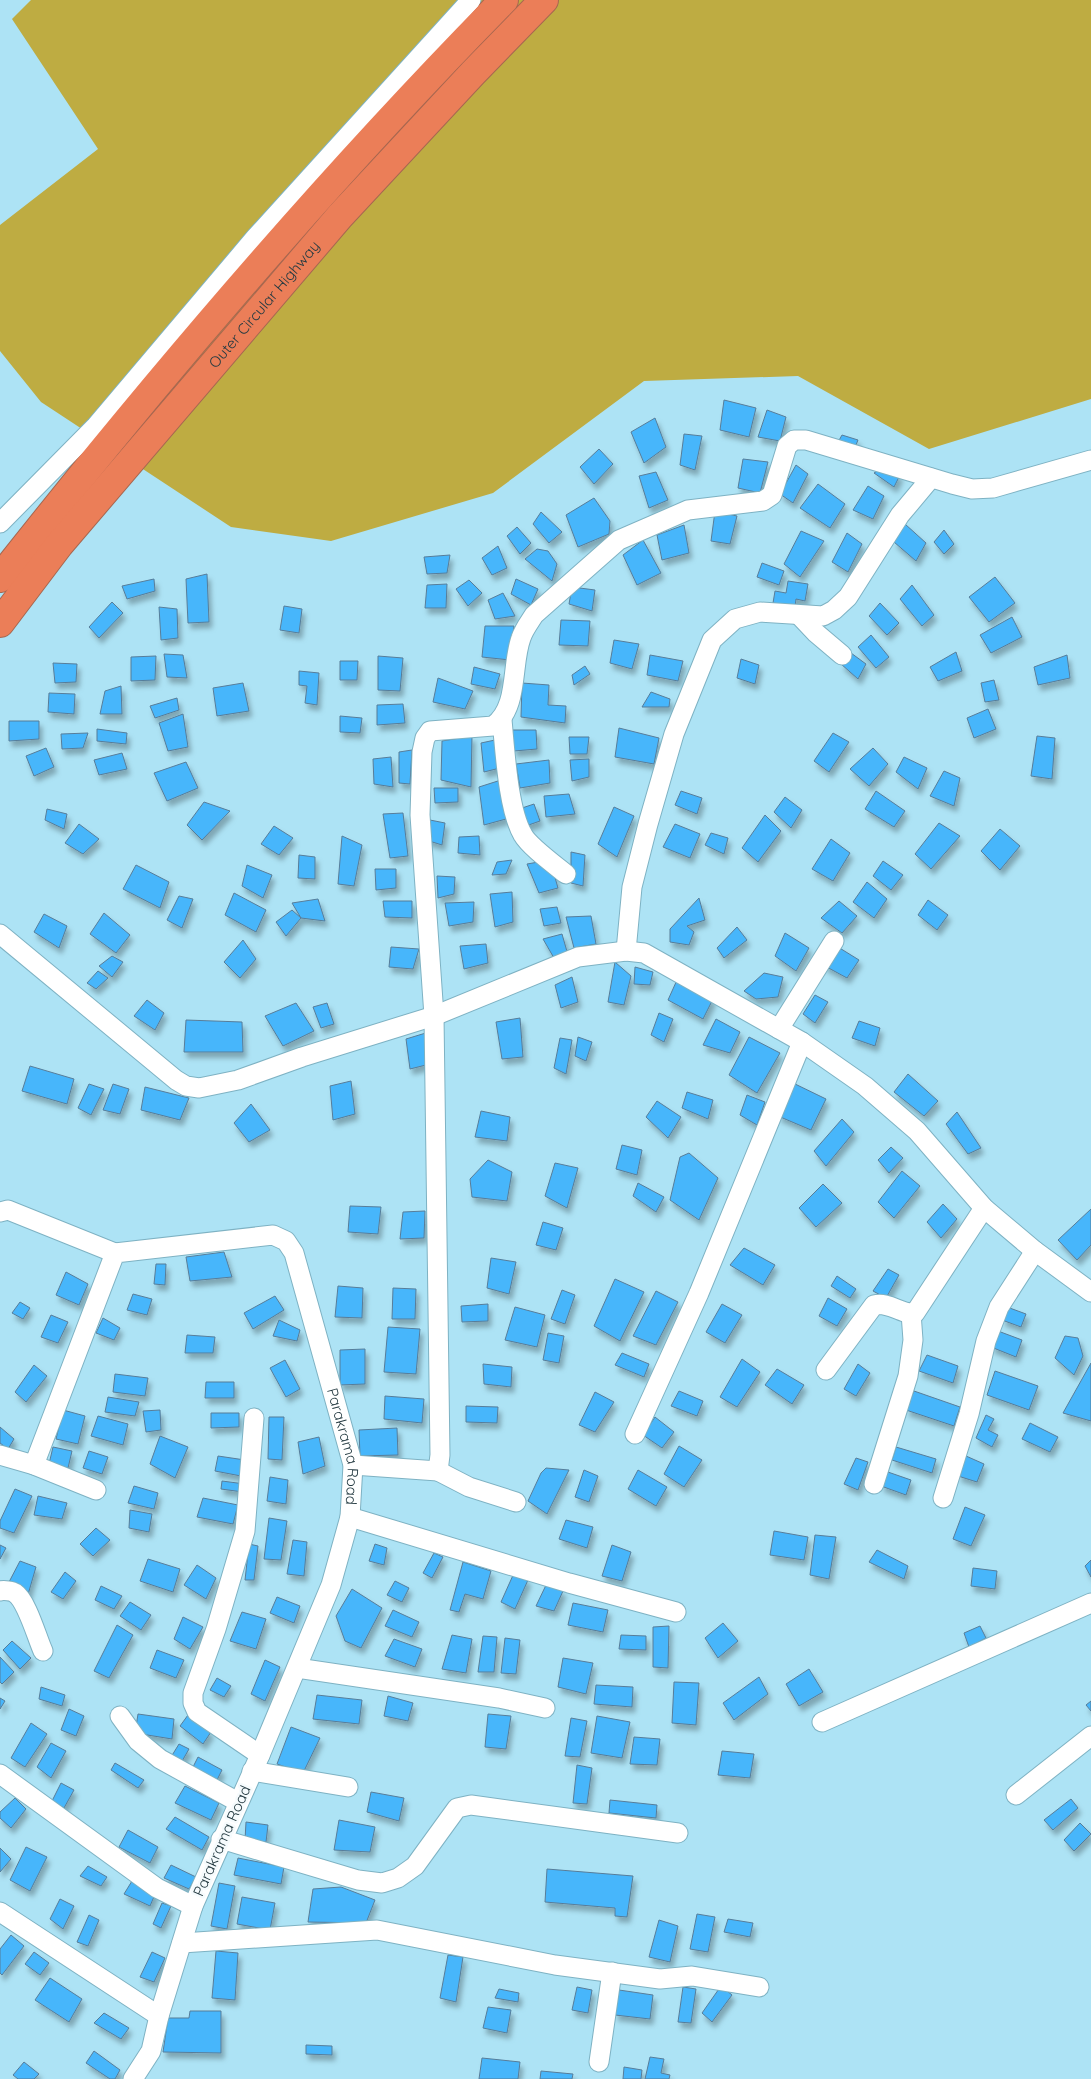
<svg xmlns="http://www.w3.org/2000/svg" width="1091" height="2079" viewBox="0 0 1091 2079" font-family="Quicksand,sans-serif">
<style>
.green{fill:#beac42}
.building{fill:#47b6fb;stroke:#577d99;filter:url(#shadow)}
.lines{fill:none;stroke-linecap:round;stroke-linejoin:round}
.minor-casing{stroke:#7eb2c3;stroke-width:21}
.motorway-casing{stroke:#a66750;stroke-width:30}
.minor{stroke:#fff;stroke-width:19}
.motorway{stroke:#eb7e58;stroke-width:28}
.labels{text-anchor:middle;stroke-width:5;stroke-linejoin:round;paint-order:stroke}
.street-label{font-size:15px;fill:#253b42;stroke:#f6fbfd}
</style>
<defs>
<filter id="shadow"><feDropShadow dx="3" dy="5.5" stdDeviation="2.5" flood-color="#0004"/></filter>
</defs>
<rect width="100%" height="100%" fill="#ade3f5"/>
<path class="green" d="M31,0H1091V399L929,449L798,376L644,381L493,493L331,541L231,527L41,402L0,351V225L98,149L12,19Z"/>
<path class="building" d="M724,400L756,408L749,437L720,430Z
M767,410L786,417L780,441L758,437Z
M655,418L666,447L644,463L631,432Z
M684,434L702,436L695,470L680,465Z
M842,435L858,440L854,450L837,444Z
M599,449L613,464L594,484L580,467Z
M743,459L768,462L760,493L738,488Z
M796,465L808,474L793,503L780,494Z
M882,468L900,475L894,487L874,473Z
M656,472L668,500L649,508L639,476Z
M818,484L845,504L830,528L800,508Z
M868,486L884,496L873,519L853,510Z
M594,498L610,521L609,534L578,547L566,515Z
M715,511L737,516L730,544L711,541Z
M541,512L562,532L549,543L533,524Z
M905,524L926,543L916,561L894,542Z
M684,525L689,553L662,560L657,535Z
M517,527L531,543L520,554L507,536Z
M944,530L954,544L944,554L934,542Z
M801,531L824,541L800,577L784,564Z
M847,533L862,544L848,572L832,562Z
M643,540L661,573L637,585L623,555Z
M498,546L507,568L492,575L482,558Z
M537,549L548,551L557,564L552,581L525,559Z
M450,555L447,573L427,574L424,557Z
M762,563L784,571L779,585L757,577Z
M207,574L209,622L188,623L186,579Z
M995,577L1015,603L989,622L969,597Z
M154,579L155,591L127,599L122,586Z
M516,579L538,589L531,605L511,594Z
M469,580L482,593L468,606L456,589Z
M788,581L808,584L805,601L796,599L795,607L773,603L775,591L786,593Z
M447,584L446,608H425L427,585Z
M912,585L934,615L922,626L900,599Z
M572,587L595,590L592,611L569,604Z
M503,593L515,616L495,619L488,600Z
M112,602L123,613L99,638L89,627Z
M880,603L899,623L887,635L869,616Z
M284,606L302,609L299,633L280,630Z
M159,607L177,609L178,638L161,640Z
M1012,617L1022,637L991,653L980,635Z
M561,620L590,621L588,646L559,645Z
M485,626H514L510,660L482,657Z
M871,635L889,657L876,668L858,647Z
M614,640L639,644L632,669L610,663Z
M956,652L962,671L938,681L930,667Z
M851,653L866,664L858,679L841,664Z
M164,654L183,655L187,678L167,677Z
M650,655L683,661L678,681L647,675Z
M1067,655L1070,678L1038,685L1034,667Z
M156,656L155,680L131,681V657Z
M378,656L403,658L400,691L378,690Z
M741,659L759,665L755,684L737,678Z
M340,661H358L357,680H340Z
M53,663L77,664L76,682L55,683Z
M585,666L590,674L574,685L572,675Z
M474,667L500,674L495,689L471,684Z
M299,671L319,673L317,705L305,703L307,686L299,685Z
M438,678L473,691L465,709L433,702Z
M994,680L999,700L985,702L981,683Z
M243,683L249,711L217,716L213,688Z
M522,683L549,685L548,705L566,706L565,723L521,717Z
M121,686L122,714H100L105,691Z
M651,692L670,699L669,707H642Z
M49,693L75,694L74,714L48,712Z
M177,698L179,710L155,718L150,706Z
M403,704L405,723L377,725V705Z
M988,709L996,729L974,738L967,718Z
M183,714L188,747L168,751L159,723Z
M340,716L362,718L360,733L340,732Z
M9,721H39V739L9,741Z
M619,728L659,738L654,764L615,757Z
M97,729L127,733L126,744L97,741Z
M511,730H536L537,749L514,751Z
M88,733L83,748L62,749L61,734Z
M833,733L849,742L829,772L814,761Z
M472,736L471,787L441,780L442,741Z
M1037,736L1055,738L1052,779L1031,776Z
M569,737H589L587,754H570Z
M495,740L500,768L484,772L481,743Z
M46,748L54,767L34,776L26,756Z
M873,748L888,764L869,786L850,769Z
M412,750L410,784L399,783V752Z
M122,753L127,769L99,775L94,760Z
M391,757L393,787L374,784L373,759Z
M904,757L927,768L918,789L896,772Z
M589,759V777L572,781L570,760Z
M549,760L550,783L520,788L516,764Z
M186,762L198,788L167,801L154,773Z
M944,771L960,778L954,806L930,796Z
M501,780L506,819L484,825L479,787Z
M434,788H458V802L435,803Z
M681,791L702,798L697,814L675,805Z
M876,791L905,811L894,827L865,809Z
M569,794L575,814L546,817L544,796Z
M785,797L802,810L791,828L774,812Z
M204,802L230,811L202,840L187,825Z
M534,804L540,821L523,827L516,810Z
M614,807L634,816L617,857L598,844Z
M47,809L67,814L64,829L45,820Z
M403,813L408,856L390,858L383,814Z
M765,815L781,831L758,862L742,848Z
M430,820L445,823L442,845L426,840Z
M939,823L960,836L931,869L915,854Z
M79,824L99,839L83,854L65,843Z
M675,824L700,834L690,858L663,847Z
M274,826L293,838L279,855L261,844Z
M1000,829L1020,846L1000,870L981,851Z
M711,833L728,838L724,854L705,845Z
M342,836L362,845L354,886L338,884Z
M479,836L480,855L458,853L459,837Z
M831,839L850,853L833,881L812,869Z
M571,852L585,855L583,886L571,883Z
M299,855L315,857V879L298,878Z
M512,860L506,874L492,875L497,862Z
M550,860L558,888L539,893L527,864Z
M883,861L903,875L891,890L873,876Z
M136,865L169,882L160,908L123,889Z
M247,865L272,875L263,898L242,886Z
M375,869H396V888L376,890Z
M437,876L455,877L454,894L438,898Z
M867,882L887,899L874,918L853,902Z
M512,892L513,922L495,927L490,894Z
M234,893L266,910L256,932L225,915Z
M179,896L193,899L182,928L167,920Z
M699,898L705,920L687,926L694,932L689,945L670,942V929Z
M318,899L325,921L301,918L292,903Z
M928,900L948,915L937,930L918,915Z
M383,901H412V918L385,917Z
M839,901L857,916L842,933L821,918Z
M474,902L473,922L449,926L445,903Z
M557,907L561,923L544,926L540,909Z
M292,910L301,918L286,936L276,922Z
M104,913L130,935L116,953L90,934Z
M44,914L67,926L59,948L34,932Z
M591,916L596,944L574,948L566,917Z
M737,927L747,940L724,958L717,948Z
M785,933L809,948L796,971L775,956Z
M562,934L568,955L554,958L543,939Z
M243,940L256,959L240,978L224,962Z
M486,944L488,963L464,969L460,946Z
M391,947L419,949L413,969L389,967Z
M838,947L859,960L847,978L823,965Z
M112,956L123,962L112,977L99,966Z
M615,962L631,976L624,1005L608,1002Z
M635,967L653,972L650,985L634,984Z
M98,971L108,978L96,989L87,983Z
M764,973L783,977L778,997L756,999L744,991Z
M572,977L578,1002L561,1008L555,985Z
M677,980L713,999L703,1019L668,1000Z
M815,995L828,1002L815,1023L803,1014Z
M147,1000L164,1013L155,1030L134,1016Z
M296,1003L314,1031L283,1046L265,1016Z
M327,1003L334,1024L321,1028L313,1007Z
M659,1013L673,1019L664,1042L651,1035Z
M520,1018L523,1057L502,1059L496,1022Z
M716,1019L740,1032L730,1053L703,1045Z
M186,1020L242,1022L243,1052H184Z
M859,1021L880,1028L875,1046L852,1038Z
M429,1032L430,1064L410,1069L406,1039Z
M578,1037L592,1042L586,1061L575,1056Z
M749,1037L780,1053L757,1093L729,1075Z
M560,1038L572,1040L566,1074L554,1068Z
M30,1066L74,1079L67,1104L22,1091Z
M908,1074L938,1101L924,1116L894,1092Z
M351,1081L355,1114L333,1120L330,1086Z
M793,1083L826,1099L811,1130L778,1116Z
M89,1084L104,1089L91,1115L78,1108Z
M113,1084L129,1089L120,1114L103,1110Z
M145,1087L189,1098L180,1120L141,1110Z
M687,1092L713,1100L708,1119L682,1108Z
M747,1095L765,1102L757,1125L740,1115Z
M657,1101L681,1117L668,1138L646,1117Z
M251,1104L270,1130L249,1142L234,1123Z
M481,1111L510,1117L507,1141L475,1137Z
M957,1112L981,1148L968,1154L946,1124Z
M842,1119L854,1132L826,1166L814,1151Z
M622,1145L642,1150L637,1175L616,1169Z
M891,1147L903,1158L889,1173L878,1160Z
M689,1153L718,1178L699,1220L670,1200L680,1157Z
M488,1160L512,1172L507,1201L472,1197L470,1179Z
M555,1163L578,1168L567,1208L545,1196Z
M902,1171L920,1186L894,1218L878,1202Z
M638,1183L664,1197L656,1212L633,1196Z
M823,1184L842,1203L816,1227L799,1208Z
M943,1204L957,1219L941,1238L927,1222Z
M350,1206L381,1207L378,1234L348,1232Z
M1091,1209V1245L1077,1260L1058,1240Z
M425,1211L424,1238L400,1239L403,1212Z
M543,1222L563,1228L556,1250L536,1245Z
M744,1248L775,1265L763,1285L730,1265Z
M224,1252L232,1277L190,1281L186,1257Z
M491,1258L516,1262L509,1294L487,1288Z
M156,1264H166L165,1285L154,1284Z
M888,1269L899,1275L886,1298L873,1291Z
M66,1272L88,1284L79,1305L56,1295Z
M837,1276L856,1289L850,1298L831,1286Z
M615,1279L644,1292L620,1341L594,1326Z
M338,1286L363,1288L362,1318L335,1317Z
M393,1288L416,1289L415,1319H392Z
M562,1290L575,1295L565,1324L551,1319Z
M656,1291L678,1302L656,1345L633,1336Z
M133,1294L152,1299L147,1315L127,1310Z
M275,1296L284,1310L253,1329L244,1313Z
M828,1298L847,1309L837,1326L819,1316Z
M20,1302L30,1308L23,1319L12,1313Z
M488,1304V1321L462,1322L461,1306Z
M722,1304L742,1315L725,1343L706,1332Z
M515,1307L545,1315L537,1347L505,1340Z
M1007,1307L1026,1314L1021,1327L1002,1320Z
M51,1315L68,1322L58,1343L41,1337Z
M103,1318L120,1328L114,1340L96,1333Z
M279,1320L300,1330L297,1341L273,1336Z
M388,1327L420,1329L416,1374L384,1372Z
M998,1331L1022,1340L1016,1357L991,1347Z
M548,1333L564,1336L559,1363L543,1360Z
M187,1335L215,1337L213,1353H185Z
M1065,1336L1078,1338L1083,1356L1074,1375L1055,1358Z
M365,1349V1384L340,1385V1350Z
M622,1353L649,1364L644,1377L615,1365Z
M927,1355L958,1366L953,1383L919,1371Z
M742,1359L760,1372L737,1407L720,1397Z
M285,1360L300,1389L286,1397L270,1368Z
M1091,1363V1421L1063,1413Z
M483,1364L512,1367L511,1387L484,1384Z
M858,1364L870,1373L856,1396L844,1389Z
M34,1365L47,1376L26,1402L15,1392Z
M777,1369L804,1385L792,1404L765,1385Z
M995,1371L1038,1386L1029,1410L987,1395Z
M115,1374L148,1378L145,1396L113,1392Z
M206,1382H234V1398H205Z
M679,1391L703,1401L697,1416L671,1406Z
M914,1391L960,1407L954,1426L906,1410Z
M595,1392L614,1402L595,1432L579,1425Z
M385,1396L424,1399L422,1423L384,1419Z
M108,1397L139,1402L135,1416L105,1412Z
M466,1406L498,1407L497,1423L466,1422Z
M63,1410L85,1416L78,1444L56,1439Z
M160,1410L161,1430L146,1432L143,1411Z
M211,1413H239V1427L211,1428Z
M986,1415L994,1419L988,1430L998,1435L992,1447L976,1438Z
M98,1416L128,1424L123,1445L91,1436Z
M269,1417H284L282,1460L268,1459Z
M655,1417L674,1432L662,1448L643,1435Z
M1030,1423L1058,1437L1050,1452L1022,1439Z
M0,1427L14,1439L8,1449L0,1443Z
M397,1428L398,1455L360,1456L359,1430Z
M160,1436L188,1447L175,1478L150,1464Z
M319,1437L325,1466L303,1474L298,1442Z
M679,1446L702,1460L684,1487L664,1474Z
M53,1447L72,1451L68,1468L49,1464Z
M896,1447L936,1459L932,1473L892,1460Z
M89,1451L108,1457L102,1474L83,1468Z
M218,1456L245,1460L241,1476L215,1471Z
M966,1456L984,1464L977,1482L958,1476Z
M856,1458L868,1462L858,1490L844,1484Z
M546,1468L569,1470L547,1514L528,1501L541,1473Z
M584,1470L598,1476L589,1502L575,1497Z
M638,1470L667,1487L656,1506L628,1489Z
M885,1471L911,1480L906,1495L881,1486Z
M270,1477L288,1480L286,1504L267,1501Z
M222,1481L245,1484L243,1492L221,1489Z
M134,1486L158,1493L154,1509L128,1503Z
M15,1489L32,1496L14,1533L0,1528V1521Z
M38,1496L67,1503L62,1519L34,1515Z
M203,1498L238,1505L233,1524L197,1517Z
M965,1507L985,1515L971,1546L953,1539Z
M130,1510L152,1514L149,1532L129,1528Z
M269,1518L287,1521L281,1560L264,1559Z
M566,1520L593,1527L587,1548L559,1539Z
M96,1528L110,1540L93,1556L80,1544Z
M774,1531L808,1537L804,1560L770,1555Z
M815,1535L836,1537L829,1579L810,1575Z
M293,1540L307,1542L304,1576L287,1574Z
M249,1544L258,1546L254,1580H245Z
M375,1544L387,1548L384,1565L369,1561Z
M0,1545L6,1548L0,1559Z
M612,1545L631,1552L622,1581L602,1576Z
M877,1550L908,1566L904,1579L869,1562Z
M434,1553L443,1557L432,1578L423,1573Z
M148,1559L180,1569L173,1592L140,1581Z
M1091,1560V1577L1085,1566Z
M20,1561L36,1567L27,1598L9,1582Z
M463,1562L491,1571L483,1599L465,1594L459,1612L450,1610Z
M197,1565L216,1578L206,1599L184,1585Z
M973,1568L997,1571L995,1589L971,1586Z
M65,1572L76,1581L63,1599L51,1592Z
M514,1573L528,1580L515,1609L501,1602Z
M395,1581L409,1588L402,1602L387,1595Z
M547,1583L563,1591L554,1611L536,1606Z
M101,1586L122,1596L114,1609L95,1600Z
M352,1589L382,1608L361,1648L345,1641L336,1616Z
M277,1597L300,1606L294,1623L270,1613Z
M130,1602L151,1615L141,1630L120,1616Z
M573,1603L608,1610L603,1632L568,1625Z
M393,1610L419,1622L412,1637L385,1626Z
M242,1612L266,1619L256,1649L230,1641Z
M183,1617L203,1627L190,1649L174,1639Z
M723,1623L738,1641L718,1658L705,1638Z
M117,1625L133,1635L109,1678L94,1671Z
M669,1626L668,1668L653,1667V1627Z
M980,1626L986,1638L969,1647L964,1633Z
M452,1635L472,1639L466,1673L442,1669Z
M621,1635L646,1636V1650L619,1649Z
M483,1636L497,1637L494,1672H478Z
M505,1638L520,1640L516,1674L501,1673Z
M394,1639L422,1649L415,1667L385,1656Z
M12,1641L31,1658L20,1669L3,1650Z
M157,1650L184,1660L176,1678L150,1668Z
M0,1657L14,1672L2,1684L0,1682Z
M563,1658L593,1663L586,1694L558,1687Z
M265,1660L280,1667L265,1701L251,1694Z
M809,1669L823,1692L799,1706L786,1684Z
M759,1677L768,1694L734,1720L723,1703Z
M217,1678L231,1686L224,1697L210,1690Z
M674,1682L699,1683L696,1725L672,1723Z
M596,1685L633,1687L632,1707L594,1704Z
M41,1687L65,1695L62,1706L39,1699Z
M317,1695L362,1700L359,1724L313,1719Z
M388,1696L413,1703L408,1721L384,1716Z
M0,1698L5,1701L0,1709Z
M1091,1701V1711L1086,1705Z
M69,1709L84,1716L76,1736L61,1730Z
M138,1714L174,1719L172,1739L135,1733Z
M488,1714L511,1716L506,1749L485,1747Z
M188,1715L211,1732L203,1744L180,1726Z
M597,1716L630,1722L622,1758L591,1753Z
M571,1718L587,1721L580,1757L565,1756Z
M31,1723L47,1734L25,1767L11,1758Z
M291,1727L320,1738L303,1773L277,1764Z
M634,1737L660,1739L657,1765L630,1764Z
M51,1743L66,1751L51,1778L37,1767Z
M179,1744L189,1749L181,1763L171,1757Z
M722,1751L754,1754L750,1778L718,1775Z
M198,1757L222,1770L217,1780L193,1767Z
M115,1763L144,1780L138,1788L111,1770Z
M577,1765L592,1768L587,1804L573,1803Z
M61,1783L74,1790L64,1808L52,1801Z
M185,1786L219,1803L211,1820L175,1803Z
M371,1792L404,1798L399,1821L367,1812Z
M15,1798L26,1809L11,1828L0,1818V1812Z
M1071,1799L1078,1808L1053,1830L1044,1820Z
M610,1800L657,1805L656,1818L609,1813Z
M175,1817L209,1837L202,1850L166,1829Z
M339,1820L375,1827L370,1852L334,1850Z
M246,1822L268,1825L266,1842L245,1840Z
M1080,1823L1091,1834L1074,1851L1064,1840Z
M128,1830L158,1847L150,1863L119,1847Z
M26,1847L47,1857L30,1891L10,1880Z
M0,1848L11,1859L0,1872Z
M238,1858L284,1867L281,1884L234,1875Z
M171,1865L196,1877L189,1889L164,1878Z
M88,1866L107,1877L101,1886L80,1876Z
M547,1869L633,1876L627,1917L615,1916V1908L545,1902Z
M132,1881L156,1892L150,1906L124,1894Z
M219,1883L235,1886L227,1929L211,1926Z
M341,1887L375,1900L366,1923L308,1922L313,1889Z
M242,1897L275,1903L270,1930L237,1924Z
M60,1899L74,1906L63,1929L50,1919Z
M162,1903L171,1906L161,1928L153,1924Z
M697,1914L715,1917L708,1952L690,1949Z
M89,1915L99,1920L88,1946L77,1942Z
M728,1919L753,1923L750,1937L724,1932Z
M659,1920L678,1926L670,1962L649,1957Z
M11,1935L24,1946L2,1975L0,1973V1949Z
M216,1951L238,1953L235,2000L212,1998Z
M34,1952L49,1963L40,1975L25,1964Z
M152,1952L165,1958L154,1982L140,1977Z
M448,1955L463,1957L456,2002L440,1998Z
M50,1978L82,1999L69,2022L35,2000Z
M721,1986L732,1995L712,2022L702,2013Z
M577,1987L592,1990L588,2013L572,2010Z
M683,1987L696,1989L691,2023L678,2022Z
M499,1989L519,1993L518,2002L495,1998Z
M619,1990L653,1995L650,2019L615,2015Z
M488,2007L511,2010L507,2033L483,2028Z
M190,2011H221V2053L163,2052L168,2018H189Z
M104,2013L129,2028L121,2039L94,2023Z
M306,2045L332,2046V2055L306,2054Z
M94,2051L120,2070L115,2079H110L86,2063Z
M650,2057L664,2059L661,2073L670,2075L669,2079H645Z
M482,2058L520,2062L518,2079H479Z
M24,2062L39,2074L34,2079H18L13,2075Z
M624,2067L642,2070L641,2079H623Z
M541,2071L573,2074L572,2079H540Z"/>
<g class="lines">
<g class="minor-casing">
<g id="minor">
<path d="M0,523L96,426L255,238L471,0"/>
<path d="M799,615L816,633L842,655"/>
<path d="M502,720C505,750 508,810 523,835C529,846 555,865 566,874"/>
<path d="M0,934L176,1080L186,1086L199,1088L238,1080L302,1057L434,1016L578,957L626,951L644,953L802,1042L865,1086L917,1131L984,1208L1035,1251L1091,1292"/>
<path d="M626,951L632,887L648,824L674,734L712,640L735,619L760,612L823,616L834,610L848,597L900,515L931,478"/>
<path d="M779,1029L834,941"/>
<path d="M0,1212L8,1210L115,1253"/>
<path d="M826,1370L874,1305C889,1301 901,1315 915,1313L984,1208"/>
<path d="M254,1418L245,1531L216,1629L193,1693V1703L197,1712L260,1755"/>
<path d="M635,1434L699,1293L802,1042"/>
<path d="M0,1455L34,1465L96,1490"/>
<path id="s1" d="M34,1465L115,1253L273,1235L286,1241L294,1253L353,1465L350,1517L331,1585L260,1755L193,1906L159,2016L151,2051L133,2079"/>
<path d="M353,1465L438,1471L440,1455L434,1016L420,815L422,752L425,738L430,731L493,726C519,708 511,665 521,638C524,629 529,623 534,615L619,540L688,510L763,501L772,495L787,446L794,440H806L952,484L972,489L993,488L1091,460"/>
<path d="M438,1471L469,1487L516,1502"/>
<path d="M874,1484L908,1376L913,1340L911,1313"/>
<path d="M943,1498L969,1414L986,1341L999,1307L1035,1251"/>
<path d="M350,1517L569,1583L676,1612"/>
<path d="M0,1591C4,1590 12,1591 15,1593C27,1601 37,1638 43,1651"/>
<path d="M297,1668L499,1698L545,1708"/>
<path d="M120,1716L138,1741L160,1759L238,1802"/>
<path d="M822,1722L1091,1603"/>
<path d="M252,1771L348,1787"/>
<path d="M0,1774L157,1888L193,1906"/>
<path d="M1016,1795L1091,1736"/>
<path d="M221,1839L358,1880L382,1883L398,1878L415,1866L457,1808L471,1805L678,1833"/>
<path d="M0,1912L159,2016"/>
<path d="M182,1943L377,1930L555,1965L660,1979L692,1976L759,1987"/>
<path d="M599,2062L612,1972"/>
</g>
</g>
<g class="motorway-casing">
<g id="motorway">
<path d="M0,578C158,378 325,182 504,0"/>
<path id="s2" d="M0,623L59,545L340,216L473,73L544,0"/>
</g>
</g>
<use href="#minor" class="minor"/>
<use href="#motorway" class="motorway"/>
</g>
<g class="labels">
<g class="street-label">
<text dy="5" stroke="none"><textPath href="#s2" startOffset="414">Outer Circular Highway</textPath></text>
<text dy="5" stroke="none"><textPath href="#s1" startOffset="615">Parakrama Road</textPath></text>
<text transform="translate(222 1841) rotate(-66)" y="5">Parakrama Road</text>
</g>
</g>
</svg>
